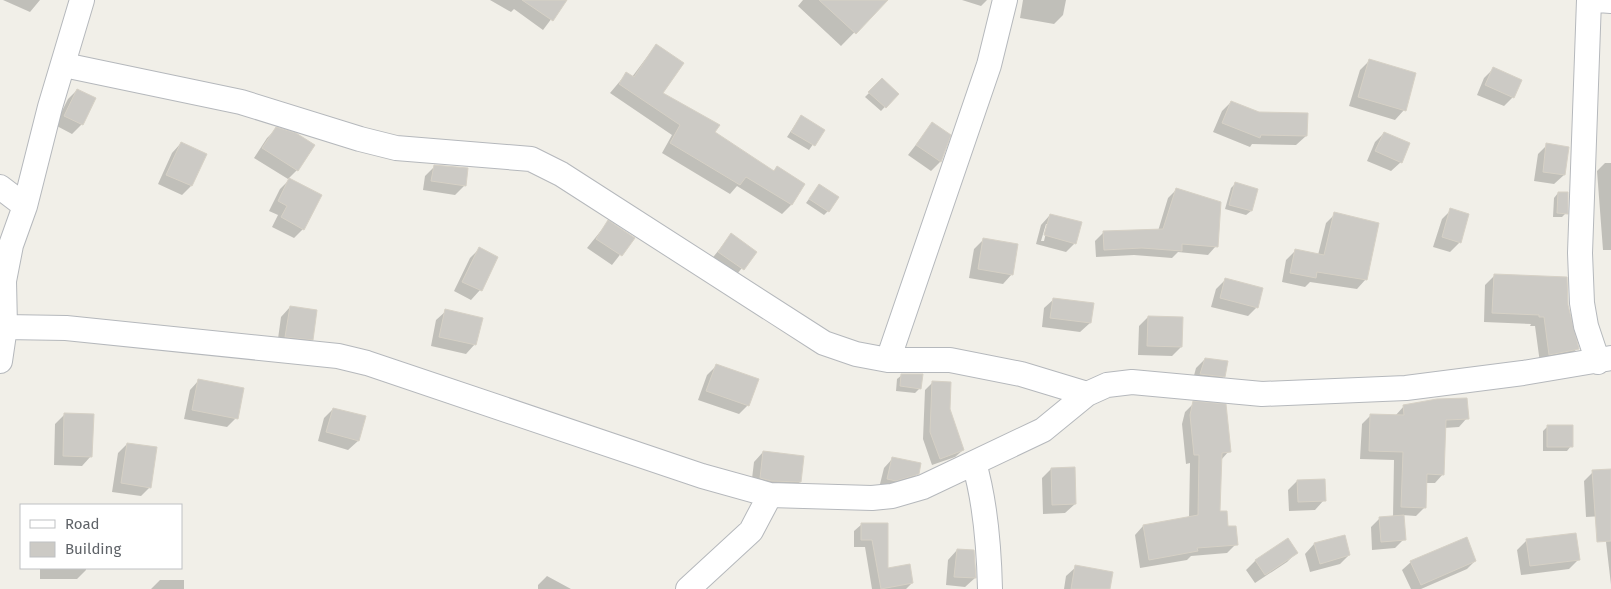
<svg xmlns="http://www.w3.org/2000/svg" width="1611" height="589" viewBox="0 0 1611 589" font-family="'Fira Sans',sans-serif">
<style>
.shadow{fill:#0003;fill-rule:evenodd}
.building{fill:#cccac5;stroke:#d6d1c6}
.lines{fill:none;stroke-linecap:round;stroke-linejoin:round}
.minor-casing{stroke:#b5b8bc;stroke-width:26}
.minor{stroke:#fff;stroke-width:24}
</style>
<rect width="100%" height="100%" fill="#f1efe8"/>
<path class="shadow" d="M3,0H40L30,12Z
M490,0H561L564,2L543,30L514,9L511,12Z
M803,0H886L841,46L798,6Z
M962,0H987L981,6Z
M1023,0H1066L1063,15L1054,24L1020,18Z
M656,45L661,94L714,133L773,172L777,167L804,184L791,205L782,214L737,186L730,194L662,153L672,135L610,93L626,74L632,77Z
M1369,61L1404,110L1395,120L1349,106L1360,70Z
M1493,69L1513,97L1504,106L1477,95L1484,78Z
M882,80L897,94L881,111L865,97Z
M77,90L94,99L82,124L72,134L55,125L68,99Z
M1231,102L1306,136L1296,145L1252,144L1250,147L1213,132L1222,111Z
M801,116L823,130L809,150L787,137Z
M932,124L949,135L940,162L931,171L908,155Z
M276,129L297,170L288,179L254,158L267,138Z
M1384,133L1401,162L1391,171L1367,161L1375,142Z
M181,143L205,154L191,186L182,195L158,184L172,153Z
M1547,145L1564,175L1554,184L1534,181L1538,154Z
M1605,163H1611V250H1603L1597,171Z
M435,166L464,186L455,195L423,190L425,176Z
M289,180L303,229L294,238L272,227L278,215L269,211L280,189Z
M1235,184L1251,211L1246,215L1225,209L1231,188Z
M819,185L828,211L824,215L806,203Z
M1176,190L1216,246L1208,255L1178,252L1172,258L1134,255L1096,257L1095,241L1103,233L1158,231L1168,198Z
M1558,193L1566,213L1562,217H1553L1554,198Z
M1451,210L1460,242L1450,252L1433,247L1442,219Z
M1335,214L1366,279L1357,289L1310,282L1305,287L1282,282L1286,260L1295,251L1318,255L1326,223Z
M1050,215L1075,243L1066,252L1036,244L1041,225ZM1046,224H1048L1044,241H1041Z
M608,222L633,238L612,265L587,248Z
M731,235L755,252L733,279L710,261Z
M983,240L1012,274L1003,284L969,278L974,249Z
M479,249L480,290L471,300L454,291L470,258Z
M1494,276L1567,306L1578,348L1568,357L1540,363L1535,326H1530L1531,324L1484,322L1485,285Z
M1225,280L1257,307L1248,316L1211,307L1216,289Z
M1054,299L1092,304L1090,323L1080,332L1042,327L1044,308Z
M290,307L312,339L302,348L277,346L281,317Z
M446,311L475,344L466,354L431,346L436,320Z
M1148,317L1181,347L1172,356L1138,355L1139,326Z
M1205,359L1224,376L1215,386L1192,383L1196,368Z
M716,366L748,405L739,414L698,400L707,375Z
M902,375L920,388L915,393L896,391L897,379Z
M199,380L236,418L227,427L184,419L190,390Z
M932,383L949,409L963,450L955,457L932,465L923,439L925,390Z
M1194,403L1229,451L1221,460L1219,512L1236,544L1227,553L1191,556L1187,560L1140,568L1135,535L1143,526L1189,518L1190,463L1186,464L1182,424L1185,412Z
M1404,406L1467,418L1459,427L1444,428L1443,474L1435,483H1425V507L1416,516L1402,515L1404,539L1395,548L1372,550L1371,527L1380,518L1393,517L1394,460L1360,459L1362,424L1370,416H1395Z
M333,409L358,441L348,450L318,441L324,418Z
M64,415L91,456L82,466L54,465L55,424Z
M1548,426L1571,446L1567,451H1543V431Z
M127,444L150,487L141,496L112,492L118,453Z
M763,452L800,482L790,491L751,487L754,462Z
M893,458L918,473L909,482L879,488L884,468Z
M1051,469L1075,504L1065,513L1043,514L1042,478Z
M1611,470V585L1603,516L1586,517L1584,481L1593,472Z
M1297,481L1324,500L1315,510L1289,511L1288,490Z
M862,524H887V569L912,583L906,589H872L865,547H854V531Z
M1344,536L1349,555L1340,564L1310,572L1305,554L1314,544Z
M1287,540L1296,553L1287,562L1255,583L1246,570L1255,561Z
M1527,540L1578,560L1569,569L1521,575L1517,550Z
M957,550L975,578L965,587L946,585L948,560Z
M1475,561L1467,569L1421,589H1411L1402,570L1411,562Z
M1076,567L1108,589H1064L1066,576Z
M40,568H86V570L77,579H40Z
M547,576L571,589H538V585Z
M160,580H184V589H151Z"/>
<path class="building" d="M522,0H567L553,21Z
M819,0H888L856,34Z
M656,44L684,63L663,93L720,125L715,132L774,171L777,166L805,184L792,205L746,177L740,185L670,143L680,125L619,84L626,72L634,77Z
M1369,59L1416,73L1406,111L1358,97Z
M1493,67L1522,80L1514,98L1485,85Z
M882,78L899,94L886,108L868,92Z
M77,89L96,98L83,125L64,116Z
M1231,101L1259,112L1308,113L1307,136L1261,135L1260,138L1222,123Z
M801,115L825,130L815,146L791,132Z
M932,122L951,135L941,162L916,145Z
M276,127L296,133L315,145L298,171L262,148Z
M1384,132L1410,143L1402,163L1375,151Z
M181,142L207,154L192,186L166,175Z
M1546,143L1569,147L1565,175L1543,172Z
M434,165L468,168L466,186L431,181Z
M289,178L322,195L304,230L281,217L287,206L278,201Z
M1235,182L1258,189L1252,211L1229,205Z
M819,184L839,197L829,212L809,199Z
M1176,188L1221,202L1218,247L1182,244V251L1142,248L1104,250L1103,231L1163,229Z
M1558,192H1568V214L1557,213Z
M1450,208L1469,214L1461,243L1442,237Z
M1334,212L1379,223L1367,280L1317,272L1316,278L1290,273L1295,249L1324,255Z
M1050,214L1082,222L1076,244L1044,235Z
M608,220L635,238L622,256L596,239Z
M731,233L757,252L744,270L718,252Z
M983,238L1018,244L1013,275L978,269Z
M479,247L498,257L482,291L462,282Z
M1494,274L1567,277L1568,305L1579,349L1549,355L1544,317H1539V315L1492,313Z
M1225,278L1263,288L1258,308L1220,298Z
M1053,298L1094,303L1091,323L1050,318Z
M290,306L317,310L313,340L285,337Z
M445,309L483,318L476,345L439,337Z
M1148,316L1183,317L1182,347L1147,346Z
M1205,358L1228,361L1225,377L1200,374Z
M716,364L759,379L749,406L706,391Z
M901,374H923L921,389L900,386Z
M198,379L244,388L238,419L192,410Z
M932,381L951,382L950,409L964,450L940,459L930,432Z
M1467,398L1469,419L1446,420L1444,475L1427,474L1426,508L1401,507L1403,452L1369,451L1370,414L1404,415L1403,405L1437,399Z
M1193,401L1226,404L1231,452L1222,453L1220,511H1227L1228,526H1236L1238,545L1197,548L1198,551L1149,560L1143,525L1198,515L1199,455H1194L1190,415Z
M333,408L366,416L359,441L326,432Z
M64,413L94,414L92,457L63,456Z
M1547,425H1573V447H1547Z
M127,443L157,447L151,488L121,483Z
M763,451L804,456L801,482L772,481L760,478Z
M892,457L921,463L919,474L896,481L887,479Z
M1075,467L1076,504L1052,505L1051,468Z
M1611,469V541L1597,542L1592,470Z
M1325,479L1326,501L1298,502L1297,480Z
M1404,515L1406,540L1381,542L1379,517Z
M861,523H888V568L910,564L913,583L881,589L872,540H861Z
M1576,533L1580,560L1530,566L1526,539Z
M1345,535L1350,555L1320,564L1314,543Z
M1467,537L1476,561L1421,585L1410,561Z
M1288,538L1298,553L1265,575L1255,560Z
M957,549L974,550L976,578L954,577Z
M1075,565L1113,572L1110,589H1071Z"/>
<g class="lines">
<g class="minor-casing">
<path id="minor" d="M1589,0L1580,253L1582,303L1586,326L1598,362
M1598,0L1611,1
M64,65L241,102L360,139L396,148L531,159L561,174L824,343L856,354L888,360H950L1021,374L1087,394
M0,187L25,206
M5,327L66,328L338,356L367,363L702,476L770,495L872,498L892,496L923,487L1043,430L1087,394L1107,385L1132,382L1262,394L1406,388L1523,373L1611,358
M888,360L989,65L1005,0
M0,361L5,327L4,281L11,245L25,206L50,107L82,0
M974,463C986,504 989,547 990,589
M688,589L751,531L770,495"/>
</g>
<use href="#minor" class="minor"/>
</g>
<rect x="20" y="504" width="162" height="65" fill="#ffffff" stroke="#bfc1c3"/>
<rect x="30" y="520" width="25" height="8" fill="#ffffff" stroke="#bfc1c3"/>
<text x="65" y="529" font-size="15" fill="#5f6368">Road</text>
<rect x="30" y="542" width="25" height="15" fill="#cccac5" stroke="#bfc1c3"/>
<text x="65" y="554" font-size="15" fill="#5f6368">Building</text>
</svg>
